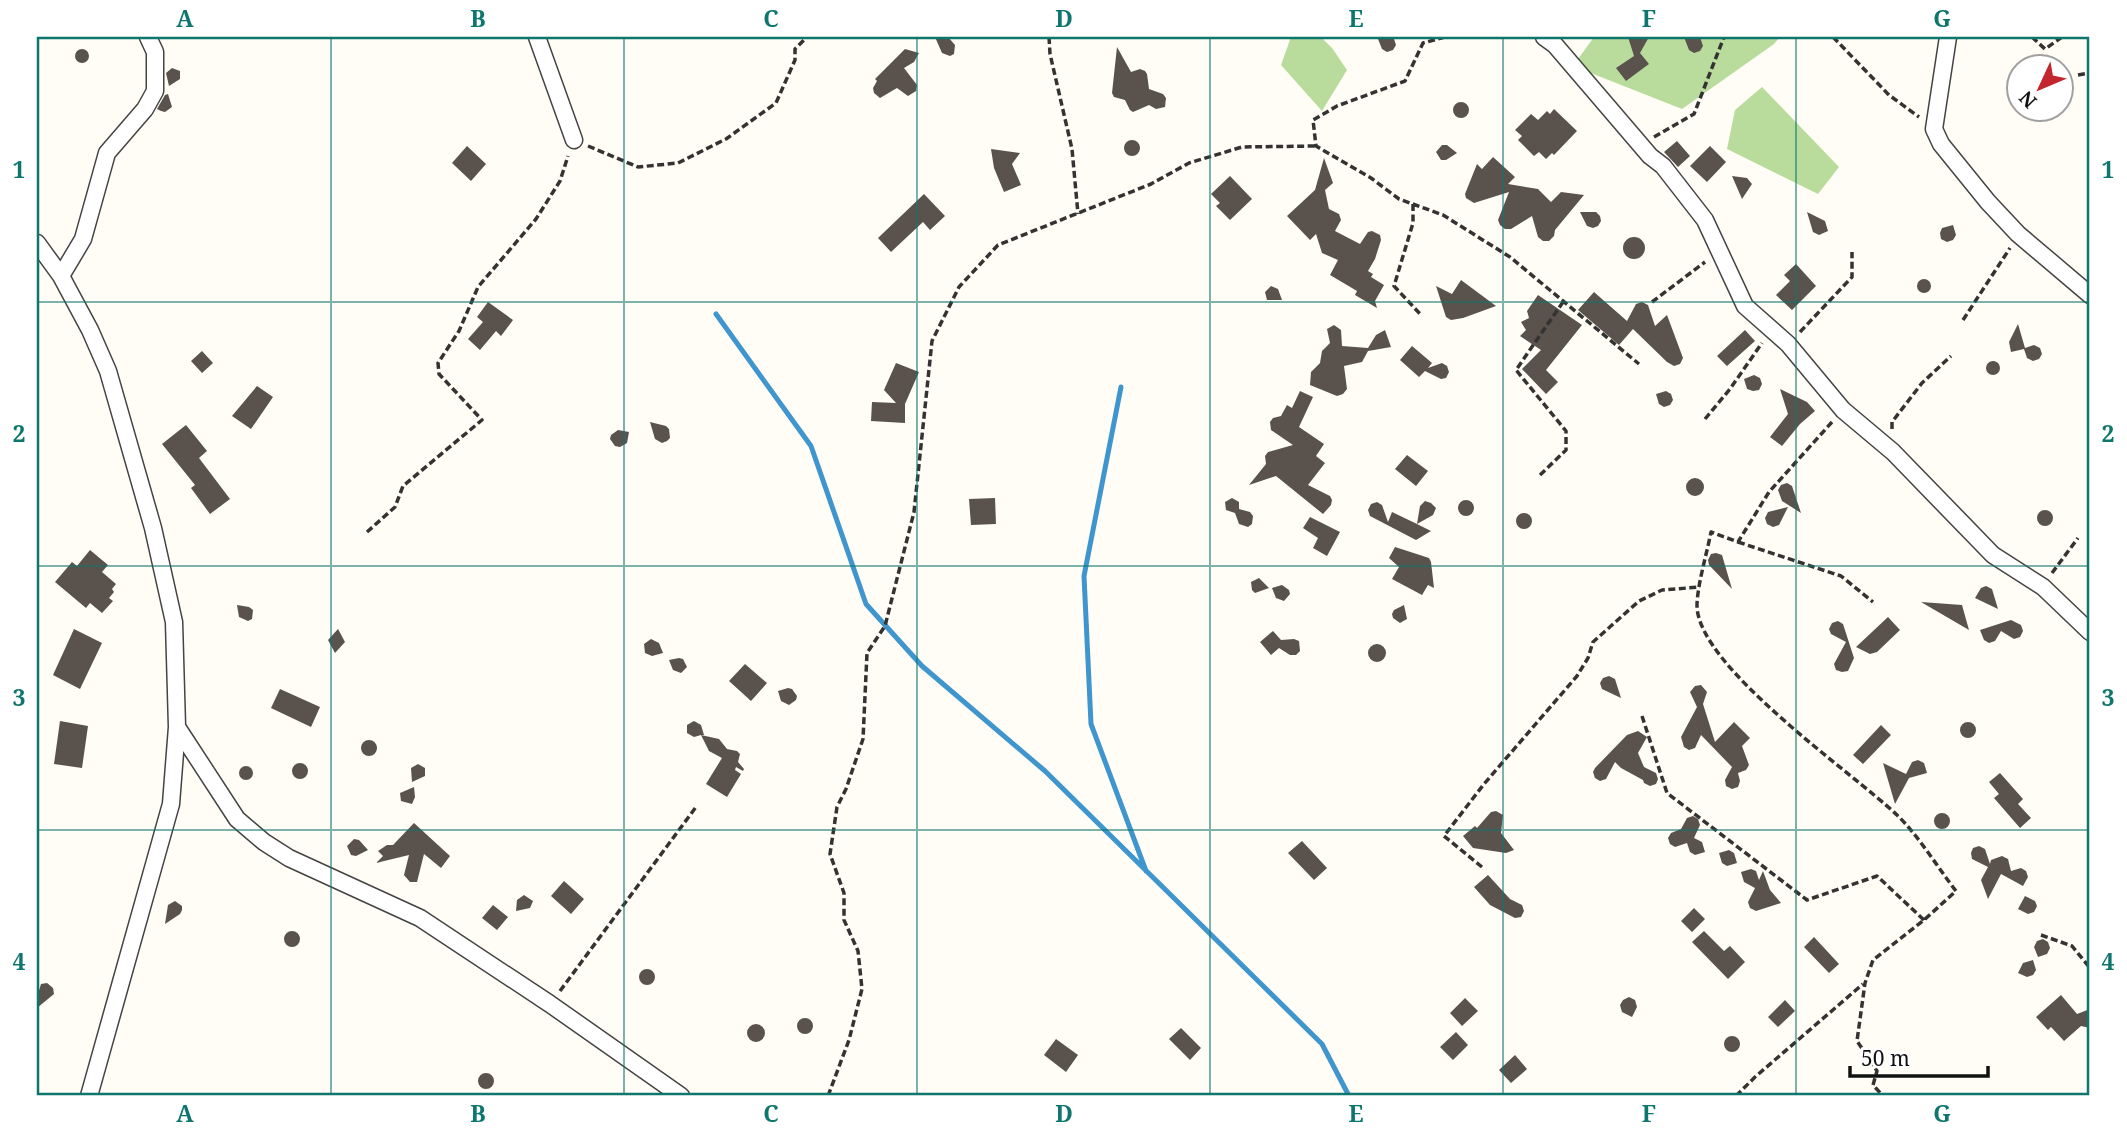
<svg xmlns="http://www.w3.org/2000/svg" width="2127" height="1133" viewBox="0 0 2127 1133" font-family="'Noto Serif',serif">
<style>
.forest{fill:#b9dc9c}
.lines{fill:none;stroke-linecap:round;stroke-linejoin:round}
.stream{stroke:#3f96cf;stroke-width:5}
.building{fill:#5a524d}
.street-casing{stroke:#444;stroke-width:19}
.path{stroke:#333;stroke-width:3.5;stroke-dasharray:7 3.5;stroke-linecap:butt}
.street{stroke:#fff;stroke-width:16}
.grid{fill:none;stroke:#0f766e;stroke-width:2;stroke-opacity:0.55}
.neatline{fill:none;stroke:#0f766e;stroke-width:2.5}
.grid-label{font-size:23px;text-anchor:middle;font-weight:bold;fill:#0f766e}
</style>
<rect width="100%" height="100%" fill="#fffdf5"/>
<path class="forest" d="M1291,37H1321L1332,48L1347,70L1322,111L1281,65Z
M1594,37H1780L1774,44L1682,109L1573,66Z
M1762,87L1839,167L1818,194L1727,149L1735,110Z"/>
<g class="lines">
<path class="stream" d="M716,314L811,446L866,604L922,666L1045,771L1322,1044L1349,1096
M1121,387L1084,576L1091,724L1146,871"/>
</g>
<path class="building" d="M935,37H948L955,45L954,54L950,56L942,53Z
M1386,37L1394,39L1396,45L1393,50L1387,52L1382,49L1378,39Z
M1628,37H1649L1640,53L1649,64L1626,81L1616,68L1634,56Z
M1684,37H1700L1703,46L1700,51L1694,53L1689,50Z
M1117,47L1131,72L1140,69L1145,71L1147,74L1149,89L1163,94L1166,98L1165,107L1156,109L1149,105L1133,112L1130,110L1125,100L1114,97L1112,93Z
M75 56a7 7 0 1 1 14 0a7 7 0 1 1-14 0Z
M905,49L919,53L914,62L904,68L917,85L916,91L908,96L897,88L880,98L874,93L873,88L877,81L875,79Z
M172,68L180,71V79L169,86L166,73Z
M168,94L172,107L165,112L161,111L157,109L165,95Z
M1453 110a8 8 0 1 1 16 0a8 8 0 1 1-16 0Z
M1554,109L1577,131L1554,155L1552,153L1546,159L1539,152L1534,156L1518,140L1522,136L1515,130L1531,114L1538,120L1547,111L1550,114Z
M1124 148a8 8 0 1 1 16 0a8 8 0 1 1-16 0Z
M1677,141L1690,156L1678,167L1664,152Z
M1442,145H1447L1457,153L1446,160H1441L1436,152Z
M467,146L486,164L471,181L452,163Z
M1710,146L1726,162L1707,182L1690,166Z
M991,149L1020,153L1012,164L1021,185L1004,192L994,168Z
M1493,157L1515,177L1508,184L1538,189L1551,202L1561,192L1584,195L1555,230L1554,236L1549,241H1543L1538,237L1532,216L1511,229H1505L1500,225L1498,220L1509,192L1474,203L1466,198L1465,194L1477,164L1482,169Z
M1324,158L1333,183L1325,190L1329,209L1339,214L1341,220L1335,231L1360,244L1368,232L1372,231L1380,235L1381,240L1375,259L1368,271L1373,274L1371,277L1384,285L1375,301L1377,308L1355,295L1357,291L1330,275L1338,260L1322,253L1316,234L1310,240L1287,216L1315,190Z
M1230,176L1252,199L1230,220L1216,206L1220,203L1211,194Z
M1732,176L1747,178L1752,184L1742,199Z
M924,194L945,216L930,230L923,222L891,252L878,238Z
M1580,212H1596L1600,216L1601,221L1598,226L1593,228L1587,226Z
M1807,212L1825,221L1828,231L1819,235L1813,232Z
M1953,225L1956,235L1953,240L1947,242L1941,239L1940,233L1942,228Z
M1623 248a11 11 0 1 1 22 0a11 11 0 1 1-22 0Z
M1796,264L1816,286L1792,310L1776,295L1790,281L1784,275Z
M1917 286a7 7 0 1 1 14 0a7 7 0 1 1-14 0Z
M1461,280L1496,306L1463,318L1451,320L1446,317L1436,286L1452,294Z
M1271,286L1278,289L1282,300H1267L1265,292Z
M1594,292L1627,321L1636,304L1642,302L1648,305L1655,326L1667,315L1683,358L1680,364L1674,366L1667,362L1633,329L1619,345L1578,310Z
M1538,295L1582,325L1546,370L1558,382L1546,394L1522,369L1541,350L1520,336L1526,330L1521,322L1529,318L1527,311Z
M488,302L513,320L501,336L496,331L480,350L468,339L483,322L477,317Z
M2018,324L2025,348L2034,345L2040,348L2042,354L2039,359L2033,361L2027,358L2024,349L2011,352L2009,342Z
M1334,325L1341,330L1342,346L1368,348L1376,335L1385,330L1391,347L1368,351L1362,362L1344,366L1347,389L1343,394L1337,396L1310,385L1311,372L1320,363L1322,351L1330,343L1327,329Z
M1745,330L1755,341L1727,366L1717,356Z
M1412,346L1432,363L1428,368L1442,363L1447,366L1449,372L1446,378L1441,379L1425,371L1419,377L1400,360Z
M202,351L213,363L202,373L191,361Z
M1986 368a7 7 0 1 1 14 0a7 7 0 1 1-14 0Z
M896,363L919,372L905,404V423L871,421L872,402L896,403L884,390Z
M1754,375L1760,378L1762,384L1759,390L1753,391L1747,389L1744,379Z
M257,386L273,397L251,429L232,416Z
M1780,389L1807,402L1815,411L1800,424L1782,446L1770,437L1788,414Z
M1300,391L1313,397L1299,427L1324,444L1316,456L1325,463L1308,485L1330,496L1332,500L1331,505L1323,514L1276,476L1249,485L1266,464L1265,456L1268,452L1293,445L1271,430L1270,422L1273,418L1281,416L1287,405L1292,408Z
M1666,391L1671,394L1673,400L1670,405L1664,407L1659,404L1656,394Z
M650,422L666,426L669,429L670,438L667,441L662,443L655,439Z
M186,425L207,451L199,458L230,499L210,514L191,488L195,485L162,444Z
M618,430L629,432L627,443L620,447L615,446L610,439L611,435Z
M1407,455L1428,471L1416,486L1395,469Z
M1686 487a9 9 0 1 1 18 0a9 9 0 1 1-18 0Z
M1787,483L1792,486L1801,513L1782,501L1778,490L1781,485Z
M995,498L996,524L971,525L969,499Z
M1232,498L1239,502V509L1250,512L1253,516L1252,524L1248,527L1239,524L1235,513L1226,510L1225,502Z
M1458 508a8 8 0 1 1 16 0a8 8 0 1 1-16 0Z
M1425,501L1431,503L1436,508L1433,515L1417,524L1431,531L1416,540L1370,516L1368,510L1371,504L1377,502L1382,505L1388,522L1392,512L1417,524L1420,506Z
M1788,507L1779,525L1773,527L1767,524L1765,518L1768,512Z
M2037 518a8 8 0 1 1 16 0a8 8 0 1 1-16 0Z
M1516 521a8 8 0 1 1 16 0a8 8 0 1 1-16 0Z
M1310,517L1340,532L1327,556L1313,548L1318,538L1303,528Z
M1395,547L1429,558L1431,562L1434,588L1428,585L1422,595L1392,579L1399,567L1389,558Z
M90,550L108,565L102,572L116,584L112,589L114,592L109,598L113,601L102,613L90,603L86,608L55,582L72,562L77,566Z
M1716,553L1722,555L1732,589L1709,565L1708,560L1711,554Z
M1259,578L1269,588L1255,593L1252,590L1251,582Z
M1282,585L1289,590L1290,594L1284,601L1276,598L1272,588Z
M1986,586L1992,589L1998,609L1975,598L1981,588Z
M1921,602L1962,605L1969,630Z
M237,605L249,607L253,610L252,619L248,621L239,617Z
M1404,605L1407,619L1400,623L1393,618L1392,614L1394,610Z
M1888,617L1900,630L1877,652L1870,654L1856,647Z
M2011,620L2021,625L2023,631L2020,637L2014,639L2001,631L1995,641L1989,643L1984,640L1980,630Z
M1838,621L1843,624L1854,658L1848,671L1842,672L1836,670L1834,664L1846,642L1831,634L1829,629L1832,623Z
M74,629L102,643L80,689L53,675Z
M338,629L345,642L335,653L328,640Z
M1273,631L1281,640L1294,639L1299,641L1300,651L1296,655H1290L1279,648L1271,655L1260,642Z
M651,639L659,643L663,653L652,656L645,653L644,644Z
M1368 653a9 9 0 1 1 18 0a9 9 0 1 1-18 0Z
M679,658L683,659L687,667L681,673L673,670L669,660Z
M745,664L767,683L751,701L729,681Z
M1609,676L1615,679L1621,698L1602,689L1600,683L1603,678Z
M1701,685L1707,692L1703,704L1715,742L1734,722L1750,738L1742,746L1749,765L1746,770L1738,773L1740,781L1738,787L1732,789L1726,786L1725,780L1732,767L1701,735L1695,748L1689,750L1684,747L1681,737L1697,707L1690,692L1695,686Z
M788,688L792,689L797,696L796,700L789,705L781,701L778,691Z
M280,689L320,707L311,727L271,708Z
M60,721L88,726L82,768L54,764Z
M694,721L701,725L704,735H701L719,739L727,749L737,751L740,754L738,762L744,769L743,771L736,767L735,770L741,774L727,797L706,784L722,758L709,751L701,735L694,737L687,733V725Z
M1960 730a8 8 0 1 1 16 0a8 8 0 1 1-16 0Z
M1881,725L1891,735L1863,764L1853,755Z
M1638,731L1647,737L1638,753L1644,767L1656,773L1658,779L1656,784L1650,786L1644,783L1643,780L1621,768L1615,762L1606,779L1600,781L1595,778L1593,772L1595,768L1627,735Z
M361 748a8 8 0 1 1 16 0a8 8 0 1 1-16 0Z
M1918,760L1924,763L1927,773L1909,778L1895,804L1883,763L1906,774L1912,762Z
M292 771a8 8 0 1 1 16 0a8 8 0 1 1-16 0Z
M418,764L425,768V776L412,782L411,768Z
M239 773a7 7 0 1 1 14 0a7 7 0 1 1-14 0Z
M2000,773L2023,799L2018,804L2031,818L2020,828L1994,798L1999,794L1989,782Z
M414,787L415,797L412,804L401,801L400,793Z
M1496,811L1503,815L1501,833L1514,850L1506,853L1473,848L1463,836L1475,826L1477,828L1491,812Z
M1934 821a8 8 0 1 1 16 0a8 8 0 1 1-16 0Z
M1693,816L1698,819L1700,825L1694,838L1702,842L1705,852L1695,855L1690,852L1687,843L1675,847L1670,844L1668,838L1671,833L1681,829L1687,818Z
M414,823L450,856L441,868L424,854L417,882H410L404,875L409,855L376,863L383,856L378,851L387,845H393Z
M354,839L359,840L368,850L356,856L351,855L347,846Z
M1302,841L1327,868L1314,880L1288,853Z
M1979,846L1985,849L1990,864L1991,860L2002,856L2008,859L2011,871L2021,868L2026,871L2028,877L2023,886L2001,874L1988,899L1981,880L1988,867L1972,859L1971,853L1973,848Z
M1729,850L1734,853L1737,863L1727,866L1722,863L1719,853Z
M1751,869L1756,871L1759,880L1763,871L1770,890L1781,903L1756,911L1750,908L1748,902L1755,888L1744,882L1741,872Z
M1488,875L1510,899L1522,905L1524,911L1521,917L1515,918L1490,905L1474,887Z
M564,881L584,899L571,914L551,896Z
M524,895L533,901L530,908L516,911L517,900Z
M2025,896L2035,901L2037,906L2034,912L2028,914L2018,909Z
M175,901L182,906V910L180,914L165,924L168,905Z
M493,905L508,917L497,930L482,918Z
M1694,908L1705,919L1692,932L1681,921Z
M1704,931L1724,951L1730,946L1745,962L1728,979L1692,942Z
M284 939a8 8 0 1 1 16 0a8 8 0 1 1-16 0Z
M1814,937L1839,964L1829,973L1804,947Z
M2043,939L2048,942L2050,948L2047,954L2038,957L2034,947L2037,941Z
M2033,960L2036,970L2033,975L2027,977L2018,973L2023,963Z
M639 977a8 8 0 1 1 16 0a8 8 0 1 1-16 0Z
M47,983L53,988L54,994L37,1008V997L41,984Z
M2061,995L2077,1014L2090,1009V1028L2081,1026L2064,1041L2051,1027L2048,1030L2036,1017Z
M1629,997L1635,1000L1637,1007L1632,1017L1622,1012L1620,1005L1623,1000Z
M1465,998L1478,1011L1462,1026L1450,1013Z
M1785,1000L1795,1011L1778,1027L1768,1017Z
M797 1026a8 8 0 1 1 16 0a8 8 0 1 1-16 0Z
M747 1033a9 9 0 1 1 18 0a9 9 0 1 1-18 0Z
M1181,1028L1201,1048L1190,1060L1169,1039Z
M1456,1032L1468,1045L1453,1060L1440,1047Z
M1724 1044a8 8 0 1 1 16 0a8 8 0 1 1-16 0Z
M1056,1039L1078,1055L1066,1072L1044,1055Z
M1515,1055L1527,1069L1511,1083L1499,1070Z
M478 1081a8 8 0 1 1 16 0a8 8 0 1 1-16 0Z"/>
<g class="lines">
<g class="street-casing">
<path id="street" d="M537,37L574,140
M1544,37L1555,45L1650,156L1663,166L1705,220L1745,306L1788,344L1843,410L1893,452L1993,555L2043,587L2090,632
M1948,37L1934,129L1941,144L1988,202L2018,234L2090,295
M37,243L61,276L90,330L108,371L153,528L174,622L177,727L171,804L89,1096
M61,276L83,239L107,153L145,109L155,91V52L148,37
M177,727L237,819L264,842L289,858L420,918L550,1004L681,1096"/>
</g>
<path class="path" d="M1049,37L1050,54L1072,149L1078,214
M1445,37L1423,43L1405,81L1337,106L1313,120L1316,146L1371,178L1399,199L1443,215L1510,257L1639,364
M1833,37L1889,95L1919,117
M2032,37L2045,49L2062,37
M2078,75L2090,73
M2089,130L2090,139
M1654,137L1694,114L1724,37
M588,146L638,167L678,163L726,139L776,103L795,60V49L807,37
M1413,204V223L1394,286L1422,316
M1652,302L1705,262
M1963,320L2010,248
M1800,332L1852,277V252
M1705,419L1730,389L1762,343
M1832,422L1769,492L1738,542L1711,532C1707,553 1697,586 1697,606C1698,667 1853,773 1897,815C1918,835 1938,868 1956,891L1924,920L1873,960L1865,983L1857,1041L1877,1071L1873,1085L1883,1096
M1892,429V422L1922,383L1951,356
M1540,475L1566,450V431L1516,370L1563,302
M367,532L395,507L403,486L482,420L439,374L438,363L459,331L478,287L536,219L560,181L568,156
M1738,542L1841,576L1873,602
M2052,573L2078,538
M1642,716L1667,793L1807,900L1877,876L1924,920
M1482,867L1444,836L1484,784L1577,676L1588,658L1593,642L1639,601L1662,590L1700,587
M2041,935L2072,946L2090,968
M560,991L696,807
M828,1096L849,1040L862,989L858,951L844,920V893L830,854L837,807L846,789L863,739L867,653L885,626L914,512L932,341L959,287L998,245L1151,184L1189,163L1242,147L1316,146
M1736,1096L1755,1077L1863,984"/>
<use href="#street" class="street"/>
</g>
<path class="grid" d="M331,37V1096M624,37V1096M917,37V1096M1210,37V1096M1503,37V1096M1796,37V1096M37,302H2090M37,566H2090M37,830H2090"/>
<rect width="2127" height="1133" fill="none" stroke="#ffffff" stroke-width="77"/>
<g transform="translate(2040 88) rotate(226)"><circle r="33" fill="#ffffff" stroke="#a0a0a0" stroke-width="2"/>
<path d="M0-5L12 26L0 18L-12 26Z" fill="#c4262e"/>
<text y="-10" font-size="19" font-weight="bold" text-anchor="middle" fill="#111111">N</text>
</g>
<path d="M1850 1066v10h138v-10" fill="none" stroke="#111111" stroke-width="3.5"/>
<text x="1861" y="1066" font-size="21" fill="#111111" stroke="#ffffff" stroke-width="5" paint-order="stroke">50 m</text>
<rect x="38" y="38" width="2050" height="1056" class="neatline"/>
<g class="grid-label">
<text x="185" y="27">A</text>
<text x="478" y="27">B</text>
<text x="771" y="27">C</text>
<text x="1064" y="27">D</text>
<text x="1356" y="27">E</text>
<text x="1649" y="27">F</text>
<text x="1942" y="27">G</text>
<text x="19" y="178">1</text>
<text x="2108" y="178">1</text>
<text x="19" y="442">2</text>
<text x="2108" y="442">2</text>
<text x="19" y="706">3</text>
<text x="2108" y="706">3</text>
<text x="19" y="970">4</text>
<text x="2108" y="970">4</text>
<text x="185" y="1122">A</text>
<text x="478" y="1122">B</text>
<text x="771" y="1122">C</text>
<text x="1064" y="1122">D</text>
<text x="1356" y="1122">E</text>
<text x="1649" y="1122">F</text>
<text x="1942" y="1122">G</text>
</g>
</svg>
